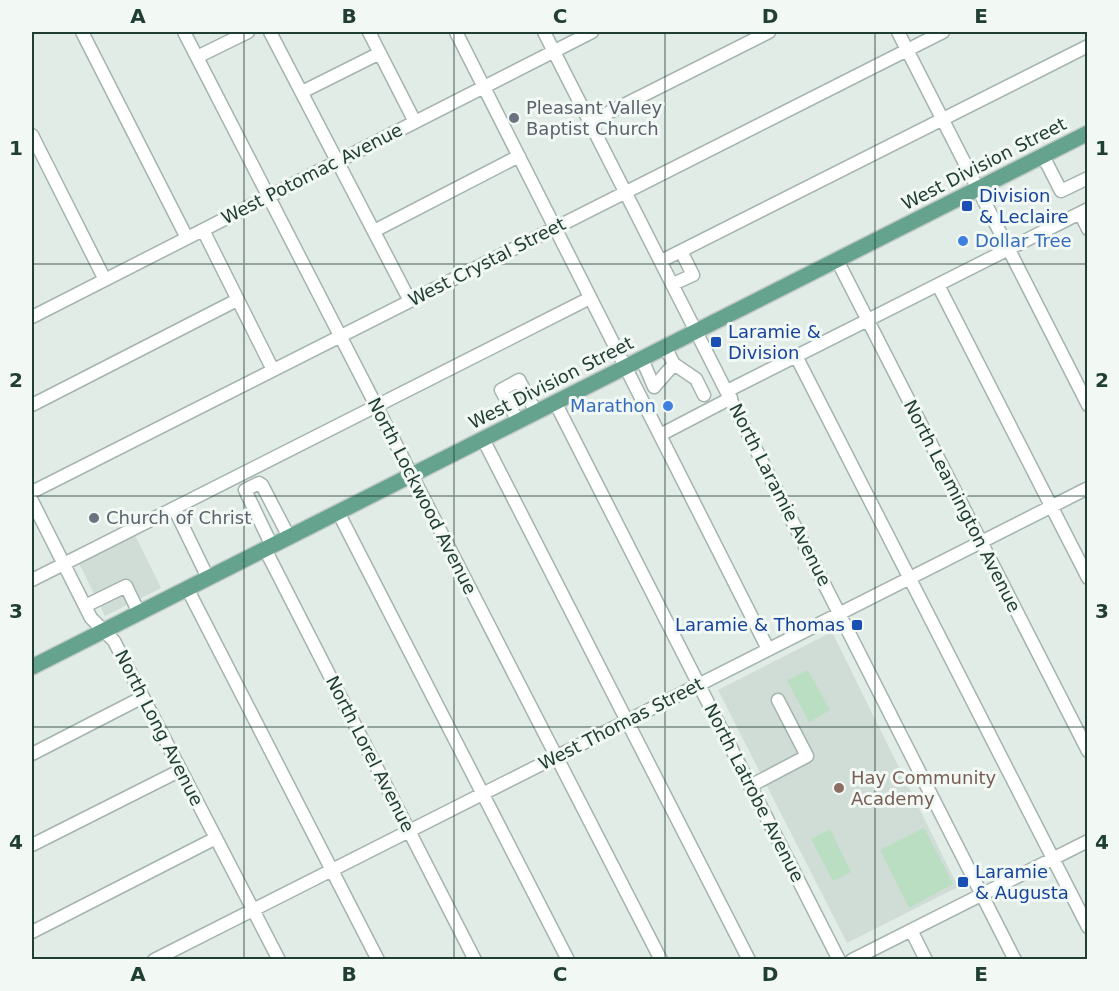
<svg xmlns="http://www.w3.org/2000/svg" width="1119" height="991" viewBox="0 0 1119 991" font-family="'DejaVu Sans',sans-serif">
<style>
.built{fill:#d0dcd6}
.green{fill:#badec1}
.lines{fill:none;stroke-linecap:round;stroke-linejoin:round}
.minor-casing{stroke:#a4b4ae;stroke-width:15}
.major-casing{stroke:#c1c9c6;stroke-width:18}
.minor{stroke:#fff;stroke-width:12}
.major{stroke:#65a38e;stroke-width:15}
.grid{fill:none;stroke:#213e34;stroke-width:1.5;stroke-opacity:0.55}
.worship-dot{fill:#6b7280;stroke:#f2f9f5;stroke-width:2}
.transit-dot{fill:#1a4fb4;stroke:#f2f9f5;stroke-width:2}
.shop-dot{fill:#3f7fe0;stroke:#f2f9f5;stroke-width:2}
.education-dot{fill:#8d6e63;stroke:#f2f9f5;stroke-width:2}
.labels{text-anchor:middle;stroke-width:6;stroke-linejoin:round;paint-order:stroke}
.worship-label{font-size:18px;fill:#5b616d;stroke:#f2f9f5;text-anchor:start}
.street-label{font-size:18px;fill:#213e34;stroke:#f2f9f5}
.transit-label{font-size:18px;fill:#164399;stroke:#f2f9f5;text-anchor:start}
.shop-label{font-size:18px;fill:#366cbe;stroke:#f2f9f5;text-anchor:start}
.education-label{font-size:18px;fill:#785e54;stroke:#f2f9f5;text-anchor:start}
.neatline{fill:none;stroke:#213e34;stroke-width:2}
.grid-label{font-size:20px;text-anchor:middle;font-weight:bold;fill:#213e34}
</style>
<rect width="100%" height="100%" fill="#e2ece7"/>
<path class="built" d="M135,535L161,588L105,616L79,563Z
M832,632L958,887L847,943L718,690Z"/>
<path class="green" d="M808,670L830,710L809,722L787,680Z
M924,828L953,884L909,908L880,850Z
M830,829L851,872L833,881L811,839Z"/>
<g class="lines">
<g class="minor-casing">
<path id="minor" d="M82,32L187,238
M184,32L661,960
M270,32L410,301
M369,32L415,122
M456,32L768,649
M544,32L1015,960
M898,32L1088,405
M197,57L248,32
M302,92L380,53
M590,122L769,32
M32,135L105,280
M1043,156L1061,191L1088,178
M1080,213L1088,229
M203,230L273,370
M374,231L519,156
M837,260L1088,751
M661,261L1088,46
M673,284L693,275L681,251
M938,285L1088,578
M32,317L592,32
M665,347L674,364L696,379L704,395
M796,356L1088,927
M642,359L654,387L674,364
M727,391L1088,209
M555,402L839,960
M32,405L237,300
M518,421L501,390L519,380L536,412
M660,435L731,398
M483,439L749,960
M32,492L943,32
M32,501L91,618L114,641L279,960
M174,508L208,578
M338,512L568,960
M272,546L245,490L259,483L262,485L289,537
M265,549L475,960
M32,580L590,298
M187,588L378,960
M85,606L126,586L139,613
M32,754L143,697
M750,786L807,756L778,700
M32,845L181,770
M911,930L926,960
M32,932L216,838
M154,960L1088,488
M852,960L1088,841"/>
</g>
<g class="major-casing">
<path id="major" d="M32,667L1088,133"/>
</g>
<use href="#minor" class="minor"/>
<use href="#major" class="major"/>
</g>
<path class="grid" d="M244,32V960M454,32V960M665,32V960M875,32V960M32,264H1088M32,496H1088M32,727H1088"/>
<g class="worship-dot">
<circle cx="514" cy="118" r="6"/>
<circle cx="94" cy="518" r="6"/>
</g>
<g class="transit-dot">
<rect x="961" y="200" width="12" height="12" rx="3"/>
<rect x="710" y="336" width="12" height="12" rx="3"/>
<rect x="851" y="619" width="12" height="12" rx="3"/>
<rect x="957" y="876" width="12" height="12" rx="3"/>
</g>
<g class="shop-dot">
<circle cx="963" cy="241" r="6"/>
<circle cx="668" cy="406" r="6"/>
</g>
<circle class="education-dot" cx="839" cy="788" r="6"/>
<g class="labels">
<g class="worship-label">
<text x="526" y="114">Pleasant Valley<tspan x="526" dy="21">Baptist Church</tspan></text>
<text x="106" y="524">Church of Christ</text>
</g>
<g class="street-label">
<text transform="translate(984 164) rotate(-27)" y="6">West Division Street</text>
<text transform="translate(312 174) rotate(-27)" y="6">West Potomac Avenue</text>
<text transform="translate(487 262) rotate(-27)" y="6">West Crystal Street</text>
<text transform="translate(551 383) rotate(-27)" y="6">West Division Street</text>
<text transform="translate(780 495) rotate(63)" y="6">North Laramie Avenue</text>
<text transform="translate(422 496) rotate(63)" y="6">North Lockwood Avenue</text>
<text transform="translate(962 506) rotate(63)" y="6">North Leamington Avenue</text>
<text transform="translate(621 724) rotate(-27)" y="6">West Thomas Street</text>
<text transform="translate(159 728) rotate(63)" y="6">North Long Avenue</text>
<text transform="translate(370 754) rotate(63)" y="6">North Lorel Avenue</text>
<text transform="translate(754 793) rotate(63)" y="6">North Latrobe Avenue</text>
</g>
<g class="transit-label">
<text x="979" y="202">Division<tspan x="979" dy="21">&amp; Leclaire</tspan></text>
<text x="728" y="338">Laramie &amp;<tspan x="728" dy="21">Division</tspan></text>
<text x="845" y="631" text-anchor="end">Laramie &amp; Thomas</text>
<text x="975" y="878">Laramie<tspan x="975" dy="21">&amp; Augusta</tspan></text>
</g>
<g class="shop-label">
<text x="975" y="247">Dollar Tree</text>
<text x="656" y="412" text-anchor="end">Marathon</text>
</g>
<g class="education-label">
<text x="851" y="784">Hay Community<tspan x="851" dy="21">Academy</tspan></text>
</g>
</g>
<rect width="1119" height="991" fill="none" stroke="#f2f9f5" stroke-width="66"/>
<rect x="33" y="33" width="1053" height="925" class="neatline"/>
<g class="grid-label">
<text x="138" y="23">A</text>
<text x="349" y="23">B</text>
<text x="560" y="23">C</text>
<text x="770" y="23">D</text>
<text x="981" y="23">E</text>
<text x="16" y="155">1</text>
<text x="1102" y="155">1</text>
<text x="16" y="387">2</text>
<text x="1102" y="387">2</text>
<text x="16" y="618">3</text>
<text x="1102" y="618">3</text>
<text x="16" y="849">4</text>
<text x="1102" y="849">4</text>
<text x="138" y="981">A</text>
<text x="349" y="981">B</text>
<text x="560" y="981">C</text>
<text x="770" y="981">D</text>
<text x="981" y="981">E</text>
</g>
</svg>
